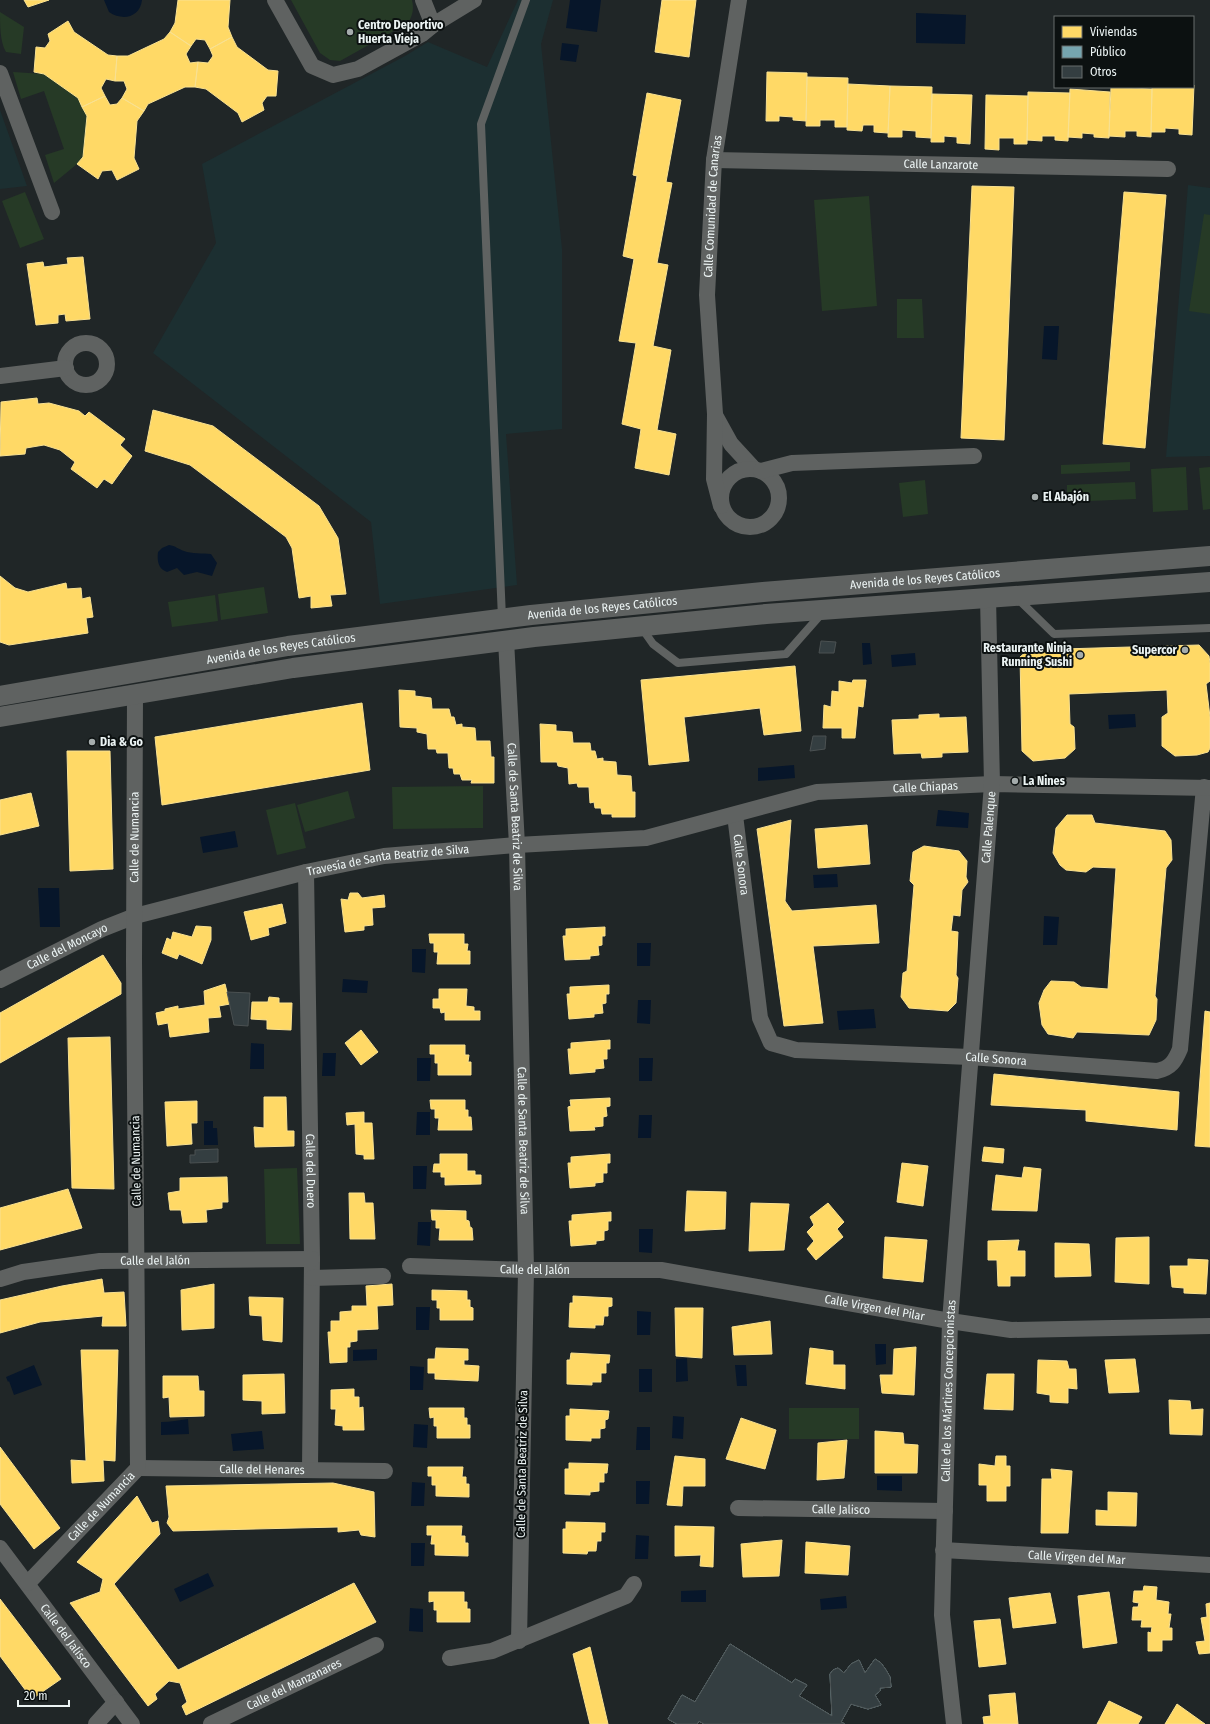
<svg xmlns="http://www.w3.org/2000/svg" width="1210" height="1724" viewBox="0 0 1210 1724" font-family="'Fira Sans Condensed',sans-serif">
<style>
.built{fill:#1c2f31}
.green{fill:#263a26}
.water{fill:#07162a}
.homes{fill:#ffd966;stroke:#f9e191}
.public{fill:#76a5af;stroke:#99bdc4}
.building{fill:#343e41;stroke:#4b5152}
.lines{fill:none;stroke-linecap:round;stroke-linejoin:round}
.service{stroke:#5f6261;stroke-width:8}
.minor{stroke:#5f6261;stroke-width:16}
.tertiary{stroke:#5f6261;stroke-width:20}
.poi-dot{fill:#a5acac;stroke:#0c1111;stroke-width:1.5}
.labels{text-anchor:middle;stroke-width:4;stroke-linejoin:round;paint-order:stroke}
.poi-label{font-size:12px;font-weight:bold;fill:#ecf4f4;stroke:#0c1111;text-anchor:start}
.street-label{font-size:12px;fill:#ecf4f4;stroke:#0c1111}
</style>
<rect width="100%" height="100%" fill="#202627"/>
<path class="built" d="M518,0H553L541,44L562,249V429L506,434L517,585L380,604L371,522L153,353L216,243L202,164L405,56L428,42L487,67Z
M0,110L27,186L0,189Z
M1188,185L1210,188V456L1166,457Z"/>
<path class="green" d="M291,0H412C414,9 413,15 408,23L340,61L330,60L320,53Z
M0,12L24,27L21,54L6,52C0,42 0,25 0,12Z
M13,72L44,74L78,98L87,116L83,157L77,164L54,183L45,155L64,149L44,91L21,99Z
M25,192L44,239L20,248L2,201Z
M869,196L877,306L822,311L814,200Z
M1204,214L1210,215V314L1189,311Z
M897,299H922L924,338H897Z
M1130,462V471L1061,474V465Z
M1186,467L1188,510L1153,512L1151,469Z
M1210,467V509L1203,510L1199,468Z
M925,480L928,514L903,517L899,483Z
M1135,482L1136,499L1067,502V485Z
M264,587L268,613L221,620L218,594Z
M215,595L218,621L172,627L168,602Z
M483,786V828L393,829L392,787Z
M348,791L355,818L305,832L297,805Z
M295,803L306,848L277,855L266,810Z
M297,1168L300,1244H266L264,1169Z
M789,1408H859V1439H789Z"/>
<path class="water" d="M104,0H142C140,18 122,21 109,12Z
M570,0H601L597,32L566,28Z
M916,13L966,15L965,44L916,43Z
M562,43L579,45L576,62L560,60Z
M1044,326H1059L1057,360L1042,359Z
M169,545C176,546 178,549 184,551C192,554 202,553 211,554L217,563L212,576L197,572L184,575L177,568L167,572C158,569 157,561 158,552L162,548Z
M862,643H870L872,664L863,665Z
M915,653L916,665L892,667L891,655Z
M1135,714L1136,727L1109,729L1108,715Z
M794,765L795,778L758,781V768Z
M938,810L969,813L968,828L936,826Z
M235,831L238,847L203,853L200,837Z
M837,874L838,887L814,888L813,875Z
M38,888H59L60,927H40Z
M1044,916L1059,917L1057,945H1043Z
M637,943H651L650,966H637Z
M412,949H426L425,973L412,972Z
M343,979L368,981L367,993L342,992Z
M638,1000H651L650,1024L637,1023Z
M874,1009L876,1028L839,1030L837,1011Z
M251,1043L264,1044V1069H250Z
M323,1053H336L335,1076H322Z
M417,1058H431L430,1081H417Z
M639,1058H653L652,1081H639Z
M417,1112H430V1135H416Z
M639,1115H652L651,1138H638Z
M204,1121H213V1128H217L218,1145H204Z
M413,1166H427L426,1189H413Z
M418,1222H431L430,1246L417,1245Z
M639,1229H653L652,1253L639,1252Z
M416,1307H430L429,1330H416Z
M637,1311L651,1312L650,1335H637Z
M875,1344H886V1364L876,1365Z
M377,1349V1360L353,1361V1350Z
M687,1358L688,1381L676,1382V1359Z
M34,1365L42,1385L14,1395L9,1381L8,1382L6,1377Z
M735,1365H746L747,1386H737Z
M410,1366L424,1367L423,1390H410Z
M639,1369H652V1392H639Z
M673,1416L684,1417L683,1439L672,1438Z
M188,1419L189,1434L161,1435V1422C170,1422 179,1420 188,1419Z
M414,1424L428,1425L427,1448L413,1447Z
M637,1427H650V1450H636Z
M262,1431L264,1449L233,1451L231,1434Z
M877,1476H902V1491L877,1490Z
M636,1481H650L649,1504H636Z
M412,1482L425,1483L424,1506H411Z
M636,1535L649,1536L648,1559H635Z
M411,1543H425L424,1566H411Z
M208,1573L214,1586L180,1602L174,1589Z
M706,1590V1602H681V1591Z
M846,1596L847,1608L821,1610L820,1599Z
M410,1608L423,1609V1632L409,1631Z"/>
<path class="homes" d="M24,0H49L28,7Z
M178,0H230L228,27L232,37L210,49L205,40L196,39L191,46L170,32L175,23Z
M662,0H696L689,57L655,52Z
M68,21L74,32L108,55L117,56L115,81L106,79L101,88L105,96L82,107L78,98L44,74L34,72L36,47L45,48L50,41L48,34Z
M170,32L191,46L186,54L190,63L198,62L195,87H185L148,104L144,111L122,98L127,89L124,81H115L117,56H128L164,39Z
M232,37L237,47L268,70L278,71L276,96H267L262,103L264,110L242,122L238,113L206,89L195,87L198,62L208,63L213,56L210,49Z
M767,72L807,73L806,121L793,120V117L779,116V121H766Z
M807,77L848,78L847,127H835V120H820V126H806Z
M848,84L890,86L888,133L874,132V125H863L862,131L847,130Z
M1193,85H1194L1192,135L1179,134V129L1165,128V132H1151L1152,87H1193Z
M890,86L932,87L931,138L916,137V131L902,130V137H888Z
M1111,87L1152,89L1151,137L1137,136V131H1125V137L1109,136Z
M1070,89L1110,92L1109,138L1094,137V134L1082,133V138L1068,137Z
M1028,92L1070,93L1068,141L1055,140V136H1042V141L1027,140Z
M647,93L681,100L666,182L672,183L657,263L668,265L653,346L671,350L657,430L676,434L669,475L635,468L641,429L622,424L636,343L619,341L634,259L623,256L637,176L633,175Z
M932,94L972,95L970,144L957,143V137L944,136V142H931Z
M986,95L1028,96L1027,144H1014V138H999V150L985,149Z
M105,96L110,105L117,104L122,98L144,111L137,121L134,158L139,169L117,180L112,170L102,171L98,179L77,164L83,157L87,116L82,107Z
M972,186L1014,187L1004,440L961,438Z
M1124,192L1166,195L1145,448L1103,444Z
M83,257L90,319L66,321L65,314L58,315V323L36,325L27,264L43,262L44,267L68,264L67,258Z
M37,398L38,404L49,403L79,411L85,416L89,412L125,439L120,445L132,456L112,484L104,479L97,488L71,469L75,462L60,450L44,445L26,448L25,454L0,456L1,402Z
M153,410L213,426L319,506L338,538L346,594L330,595L332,606L311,608V596L299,598L292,548L286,537L190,465L145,451Z
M0,576L15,588L28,592L66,583L67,589L81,588L82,599L90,597L93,617L86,618L88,633L9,645L0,642Z
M1199,645L1209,656L1210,663V681L1206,684L1210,717V748L1208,752L1197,755L1175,756L1162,746V717L1168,713L1167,690L1069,694L1070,724L1074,727L1075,749L1065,758L1033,761L1022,751L1020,657L1028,650Z
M795,666L801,731L764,735L760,708L684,717L689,761L649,765L641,680Z
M853,680H866L863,707L858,706L855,738H842V728H823L824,705L831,707L832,691L839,692V681L852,683Z
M399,690L415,691V696L431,698L432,709H449L451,717H454L456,725L462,724V727L475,728L476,741H490L491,757H494V783H471L472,780H462L460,774H454L453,768H449L448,753H437L436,749H428L427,734L417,732V728L400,727Z
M362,703L370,770L162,805L155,737Z
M939,714V718L966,717L968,752L942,753V757L922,758L921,753L894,754L892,720L919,719V715Z
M540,724L556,725V731L572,732L573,743H590L591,751H595L597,759L603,758V761L616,762L617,775L631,776L632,792H635V817H612V814H602L601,808H595L594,802L590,803L589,787H578L577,783L569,784L568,768L558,766L557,762H541Z
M67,751H110L113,869L70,871Z
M31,793L39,826L0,835V800Z
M1067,815H1092L1095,823L1165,831L1171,840L1172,860L1166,868L1155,996L1157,999L1156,1020L1149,1035L1077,1032L1073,1038L1048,1034L1042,1025L1039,1003L1044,990L1051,981L1074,982L1081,987L1108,989L1116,868L1093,867L1086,872L1066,870L1060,865L1053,853L1056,828Z
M791,820L785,901L792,911L876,905L879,943L813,946L823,1023L784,1026L757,829Z
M867,825L870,864L818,868L815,829Z
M924,846L959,851L967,861L966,877L968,882L962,890L960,916L953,915L951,931L958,932L956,975L958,978L956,1003L948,1011L909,1008L901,997L903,973L907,971L914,885L910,881L913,852Z
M350,893H358L362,898L384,895L385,907L372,908L373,925L364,926V930L345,932L341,899L348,900Z
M282,904L286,923L268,928L269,935L251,940L244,912Z
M196,926L211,927V940L202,964L179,954L177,959L162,953L167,938L171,940L173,932L192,937Z
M605,927V936H602V945L598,946L599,955L590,956V959L565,960L563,936H566V929Z
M429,934H464V944H468L467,951H470V964H437L438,952H434V943H430Z
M103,955L121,983V994L0,1063V1013Z
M225,984L230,1004L219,1006L221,1017L208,1018L209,1032L170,1037L168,1023L158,1025L156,1013L165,1011V1009L178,1006V1009L205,1005L204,991Z
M609,985V994H606V1003L602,1004L603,1013L594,1014V1017L569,1019L567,994H570V987Z
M439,989H467L466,1006L474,1007V1011H480V1020H445V1012L441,1013L440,1008H433V999H439Z
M269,997L279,998V1003H292L291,1030L267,1029V1020L251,1019L252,1002H268Z
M1205,1011L1210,1012V1147L1195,1146Z
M361,1030L378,1052L361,1065L345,1043Z
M110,1037L114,1189L72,1188L68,1038Z
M610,1040V1049H607V1059H603L604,1068L595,1069V1072L570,1074L568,1049H571V1043Z
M430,1045H465V1055H469L468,1062H471V1075H438V1063H435V1054H430Z
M994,1074L1179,1092L1177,1130L1086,1121V1110L991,1105Z
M264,1097H286L287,1131H294V1146L255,1147L254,1127L264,1128Z
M610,1098V1106L606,1107L607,1116L603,1117V1126L594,1127L595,1130L570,1131L568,1107L571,1106L570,1100Z
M430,1100H465V1110H468V1117H471L472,1130H438L439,1118H435V1109H431Z
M197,1101V1123H191L192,1144L167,1146L165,1102Z
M364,1112V1123H372L374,1159H364V1155L356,1154L355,1124L347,1125L346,1113Z
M984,1147L1004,1149L1003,1163L982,1161Z
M440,1154H467V1171H475V1175H481V1184L445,1185V1177H441V1172H433L434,1164H440Z
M610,1154V1163H607V1173H603V1182L595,1183V1186L570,1188L568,1163H571V1157Z
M902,1163L928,1166L923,1206L897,1202Z
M1024,1167L1041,1169L1037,1211L992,1210L996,1175L1022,1178Z
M227,1177L228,1202H222V1208L206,1210L207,1222L183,1223L181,1210H170L168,1193L180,1191V1178Z
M68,1189L82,1228L0,1250V1208Z
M687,1191L726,1192L725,1229L685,1231Z
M349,1193H364L365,1203H373L375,1239H350Z
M751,1203L789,1204L784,1250L749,1251Z
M828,1203L844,1222L837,1229L843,1237L816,1260L807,1249L814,1241L807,1232L814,1225L810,1217Z
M431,1210L466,1211V1220L469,1221L470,1227L472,1228L473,1240H439L440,1228H436V1220H432Z
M611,1212V1221H608V1230L604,1231V1240L596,1241V1244L571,1246L569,1221H572V1215Z
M885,1237L927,1240L923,1282L883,1278Z
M1149,1237V1284L1115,1282L1116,1238Z
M1019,1240L1017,1251H1025V1276H1010V1286H998L997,1260H988V1241Z
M1055,1243L1089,1244L1091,1276L1055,1277Z
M1188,1259L1208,1260L1206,1294L1184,1293V1288L1172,1287L1170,1266H1188Z
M102,1279L104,1293L124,1292L126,1326H102L103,1316L40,1322L0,1333V1300L62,1286Z
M214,1284V1328L182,1330L181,1290Z
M392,1284L393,1305L377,1306L378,1329L357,1330V1341L350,1342V1347H347V1362L330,1363L328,1332H331V1321H340V1312L352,1311V1306H367L366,1286Z
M432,1290L467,1291V1300H470V1307L473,1308V1320H440V1308H437V1300H432Z
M573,1296L612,1298V1306L608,1307V1316H604L603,1325H595V1328L569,1327L570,1303H573Z
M249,1297L283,1298L282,1342L263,1340L262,1316L250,1315Z
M675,1308H703L702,1358L676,1356Z
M770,1321L772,1354L734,1355L732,1327Z
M916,1347L914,1395L882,1393L880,1375H893L894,1349Z
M436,1348L468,1349V1360H464V1365L479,1366L478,1381L435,1379V1373H428V1359H435Z
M810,1348L833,1351V1365H845V1389L806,1384Z
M81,1350H118L115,1461L103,1460L104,1481L72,1483L71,1460L86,1461Z
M571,1353L610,1355L609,1363H606V1373H601V1382H592V1385L567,1384V1360H570Z
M1135,1359L1139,1392L1109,1393L1105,1360Z
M1038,1360L1067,1361L1069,1369H1076L1077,1389L1068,1388V1403L1050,1402V1395L1037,1393Z
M284,1374L285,1413L262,1414V1401L243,1400V1375Z
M987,1374H1014L1013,1410L984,1409Z
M163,1376H198L199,1391H204V1416L170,1417L169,1397L163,1398Z
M354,1389V1397H359V1408L363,1407L364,1430H343V1426L335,1425L336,1409H331V1390Z
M1169,1400L1190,1401L1191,1410L1203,1409L1202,1435L1170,1434Z
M429,1408H464V1418H467V1425H470V1438H437V1426H434V1417L430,1418Z
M570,1409L609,1411L608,1419L605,1420V1428L600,1429V1438H591V1441L566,1440V1416H570Z
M741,1418L776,1430L765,1469L726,1459Z
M875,1431L903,1433L904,1444L918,1445L917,1473H875Z
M847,1440L844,1478L817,1480L818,1443Z
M0,1447L60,1528L34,1549L0,1504Z
M675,1456L705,1459V1486H683L682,1506L667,1505Z
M996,1456H1006V1466H1010V1486H1006V1501H987V1485H979V1464L995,1466Z
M569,1463L608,1464L607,1473H604V1482H599V1491L590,1492V1495L565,1494V1469H569Z
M428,1467H463L462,1477H466V1484H469V1497L436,1496V1485H432V1476H428Z
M1051,1469L1072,1471L1068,1533H1041L1042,1479H1052Z
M333,1483L374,1492L375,1537L361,1535L359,1530L338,1532V1527L173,1531L167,1523L169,1517L166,1486Z
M1108,1492L1137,1493L1136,1526L1096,1525V1510L1108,1511Z
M137,1496L152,1523L158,1521L160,1534L114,1584L178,1670L354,1583L376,1622L186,1715L182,1706L187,1702L180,1683L169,1681L155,1694L157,1699L148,1706L70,1603L100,1592L103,1579L77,1562Z
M566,1522L605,1523V1532H601V1541H597L596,1551H588L587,1554L563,1553V1529H566Z
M427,1526H462L461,1536H465V1543H468V1556L435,1555V1544H431L432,1535H427Z
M675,1526L714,1527L713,1567L700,1566L701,1555L675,1556Z
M782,1540L779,1576L743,1577L741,1544Z
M806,1542L850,1546L848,1575L805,1573Z
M1144,1586L1157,1587L1156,1600L1169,1602L1168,1614H1171L1169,1628H1172V1640H1162V1651H1148V1632L1151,1633L1152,1627H1141L1142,1620H1132L1133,1607H1138L1139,1603L1133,1602L1134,1591H1143Z
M429,1592H464V1602H467V1609H470V1622H437V1610H434V1601L429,1602Z
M1109,1592L1117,1643L1083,1648L1078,1596Z
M1050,1593L1056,1623L1013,1628L1009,1598Z
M0,1599L61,1679L32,1699L0,1656Z
M1210,1603V1653L1199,1654L1196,1642L1205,1641L1201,1618L1207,1617L1206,1604Z
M1000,1619L1006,1664L979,1667L974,1621Z
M590,1647L608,1724H590L573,1654Z
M1015,1693L1018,1724H984L983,1717L991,1716L989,1695Z
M1109,1701L1142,1717L1138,1724H1097Z
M1177,1704L1205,1724H1165Z"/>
<path class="public" d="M730,1644L792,1683L795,1679L807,1685L799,1696L832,1716L830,1674L833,1670L838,1668L844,1673L851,1664L859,1660L865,1673L875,1659L881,1663L886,1670L890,1677L891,1687L880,1688V1691L875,1695L881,1705L868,1709L851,1704L841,1722L845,1724H824L796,1705L784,1724H751L769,1694L727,1669L702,1708L706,1709L703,1713L722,1724H704L699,1721L697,1724H677L668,1719L682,1695L695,1702Z"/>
<path class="building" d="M821,641L836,642L834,653H819Z
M813,736H826L825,749L810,751Z
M227,992L250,993L248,1026L234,1025Z
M218,1149V1162L190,1163V1155H195V1150Z
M730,1644L792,1683L795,1679L807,1685L799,1696L832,1716L830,1674L833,1670L838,1668L844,1673L851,1664L859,1660L865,1673L875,1659L881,1663L886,1670L890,1677L891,1687L880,1688V1691L875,1695L881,1705L868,1709L851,1704L841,1722L845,1724H704L699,1721L697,1724H677L668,1719L682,1695L695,1702Z"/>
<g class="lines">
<path class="service" d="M1018,599L1054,634L1210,628
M502,618L481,124L526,0
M641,627L653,644L678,663L786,654L823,612"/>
<g class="minor">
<path d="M275,0L312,66L333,75L358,69L422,34L433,25L474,0"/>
<path d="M423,0L433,25"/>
<path d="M0,73L52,212"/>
<path id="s1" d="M714,160L1168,169"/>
<circle cx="86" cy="364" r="21"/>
<path d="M0,376L66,368"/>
<path d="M715,415L731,444L754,469"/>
<circle cx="750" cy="498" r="29"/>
<path d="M761,471L792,463L974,456"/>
<path id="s2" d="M721,506L714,479L715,414L707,295L714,160L739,0"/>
<path id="s3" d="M506,640L517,845L526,1270L519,1641"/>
<path id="s4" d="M735,815L760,1018L771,1043L796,1050L970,1057L1157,1071C1171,1068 1175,1061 1180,1049L1204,787"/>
<path id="s5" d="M306,872L312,1259L310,1470"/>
<path id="s6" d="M0,980L102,929L135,916L306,872L384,856L517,845L646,838L817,792L992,784L1210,788"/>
<path id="s7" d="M410,1266L526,1270H661L950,1321L1011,1330L1210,1326"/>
<path d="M312,1278L383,1276"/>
<path id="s8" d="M0,1279L23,1272L100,1261L312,1259"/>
<path id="s9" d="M138,1468L385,1471"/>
<path id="s10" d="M738,1508L945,1511"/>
<path id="s11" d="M0,1548L132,1724"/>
<path id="s12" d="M943,1550L1210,1565"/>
<path id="s13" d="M28,1583L138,1468L134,961L135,694"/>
<path d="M450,1658L492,1651L626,1596L634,1584"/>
<path d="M96,1724L116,1702"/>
<path id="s14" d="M211,1724L376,1645"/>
<path id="s15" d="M954,1724L942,1615L950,1321L992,784L988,597"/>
</g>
<g class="tertiary">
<path id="s16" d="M0,696L288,646L531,615L763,592L1210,556"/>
<path d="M0,717L293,668L534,637L766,614L1210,582"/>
</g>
</g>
<g class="poi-dot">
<circle cx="350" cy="32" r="4"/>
<circle cx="1035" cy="497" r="4"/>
<circle cx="1185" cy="650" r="4"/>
<circle cx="1080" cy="655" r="4"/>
<circle cx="92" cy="742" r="4"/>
<circle cx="1015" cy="781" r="4"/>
</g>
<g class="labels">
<g class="poi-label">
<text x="358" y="29">Centro Deportivo<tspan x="358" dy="14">Huerta Vieja</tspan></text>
<text x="1043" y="501">El Abajón</text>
<text x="1072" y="652" text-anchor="end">Restaurante Ninja<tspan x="1072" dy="14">Running Sushi</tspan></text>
<text x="1177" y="654" text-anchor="end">Supercor</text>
<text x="100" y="746">Dia &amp; Go</text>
<text x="1023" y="785">La Nines</text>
</g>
<g class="street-label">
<text dy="4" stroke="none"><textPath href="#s1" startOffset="227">Calle Lanzarote</textPath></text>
<text dy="4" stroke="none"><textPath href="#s2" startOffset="301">Calle Comunidad de Canarias</textPath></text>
<text dy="4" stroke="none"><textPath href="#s16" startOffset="933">Avenida de los Reyes Católicos</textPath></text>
<text dy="4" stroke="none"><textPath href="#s16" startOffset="609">Avenida de los Reyes Católicos</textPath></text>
<text dy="4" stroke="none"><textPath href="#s16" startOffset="285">Avenida de los Reyes Católicos</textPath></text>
<text dy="4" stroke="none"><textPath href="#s6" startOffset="954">Calle Chiapas</textPath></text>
<text dy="4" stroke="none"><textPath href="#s3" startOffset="177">Calle de Santa Beatriz de Silva</textPath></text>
<text dy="4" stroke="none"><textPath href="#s15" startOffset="899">Calle Palenque</textPath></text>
<text dy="4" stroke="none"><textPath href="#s13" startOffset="790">Calle de Numancia</textPath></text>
<text dy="4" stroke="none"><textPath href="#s6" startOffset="409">Travesía de Santa Beatriz de Silva</textPath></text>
<text dy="4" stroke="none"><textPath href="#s4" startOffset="50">Calle Sonora</textPath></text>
<text dy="4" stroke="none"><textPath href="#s6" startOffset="75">Calle del Moncayo</textPath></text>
<text dy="4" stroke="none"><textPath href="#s4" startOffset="458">Calle Sonora</textPath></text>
<text dy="4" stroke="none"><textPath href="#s3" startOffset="501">Calle de Santa Beatriz de Silva</textPath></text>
<text transform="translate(136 1161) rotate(-91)" y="4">Calle de Numancia</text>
<text dy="4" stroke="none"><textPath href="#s5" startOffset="299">Calle del Duero</textPath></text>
<text dy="4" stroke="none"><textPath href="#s8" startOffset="157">Calle del Jalón</textPath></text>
<text dy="4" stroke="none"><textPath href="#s7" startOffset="125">Calle del Jalón</textPath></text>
<text dy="4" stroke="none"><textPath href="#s7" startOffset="468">Calle Virgen del Pilar</textPath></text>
<text dy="4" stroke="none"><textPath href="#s15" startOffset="334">Calle de los Mártires Concepcionistas</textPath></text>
<text transform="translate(522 1464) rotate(-89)" y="4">Calle de Santa Beatriz de Silva</text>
<text dy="4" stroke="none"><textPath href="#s9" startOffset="124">Calle del Henares</textPath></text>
<text dy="4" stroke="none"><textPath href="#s13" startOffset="106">Calle de Numancia</textPath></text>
<text dy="4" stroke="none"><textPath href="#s10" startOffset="103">Calle Jalisco</textPath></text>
<text dy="4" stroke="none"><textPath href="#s12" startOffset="134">Calle Virgen del Mar</textPath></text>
<text dy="4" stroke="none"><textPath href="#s11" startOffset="110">Calle del Jalisco</textPath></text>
<text dy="4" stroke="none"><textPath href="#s14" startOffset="92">Calle del Manzanares</textPath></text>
</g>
</g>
<rect x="1054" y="16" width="140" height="72" fill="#0c1111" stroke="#666c6c"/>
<rect x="1062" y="26" width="20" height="12" fill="#ffd966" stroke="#666c6c"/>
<text x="1090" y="36" font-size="12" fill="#ecf4f4">Viviendas</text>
<rect x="1062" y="46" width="20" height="12" fill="#76a5af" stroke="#666c6c"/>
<text x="1090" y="56" font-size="12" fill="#ecf4f4">Público</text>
<rect x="1062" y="66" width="20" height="12" fill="#343e41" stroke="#666c6c"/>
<text x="1090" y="76" font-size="12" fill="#ecf4f4">Otros</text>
<path d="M18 1700v6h51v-6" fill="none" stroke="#ecf4f4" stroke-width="2"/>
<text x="24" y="1700" font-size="12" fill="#ecf4f4" stroke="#0c1111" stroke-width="3" paint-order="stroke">20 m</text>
</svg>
